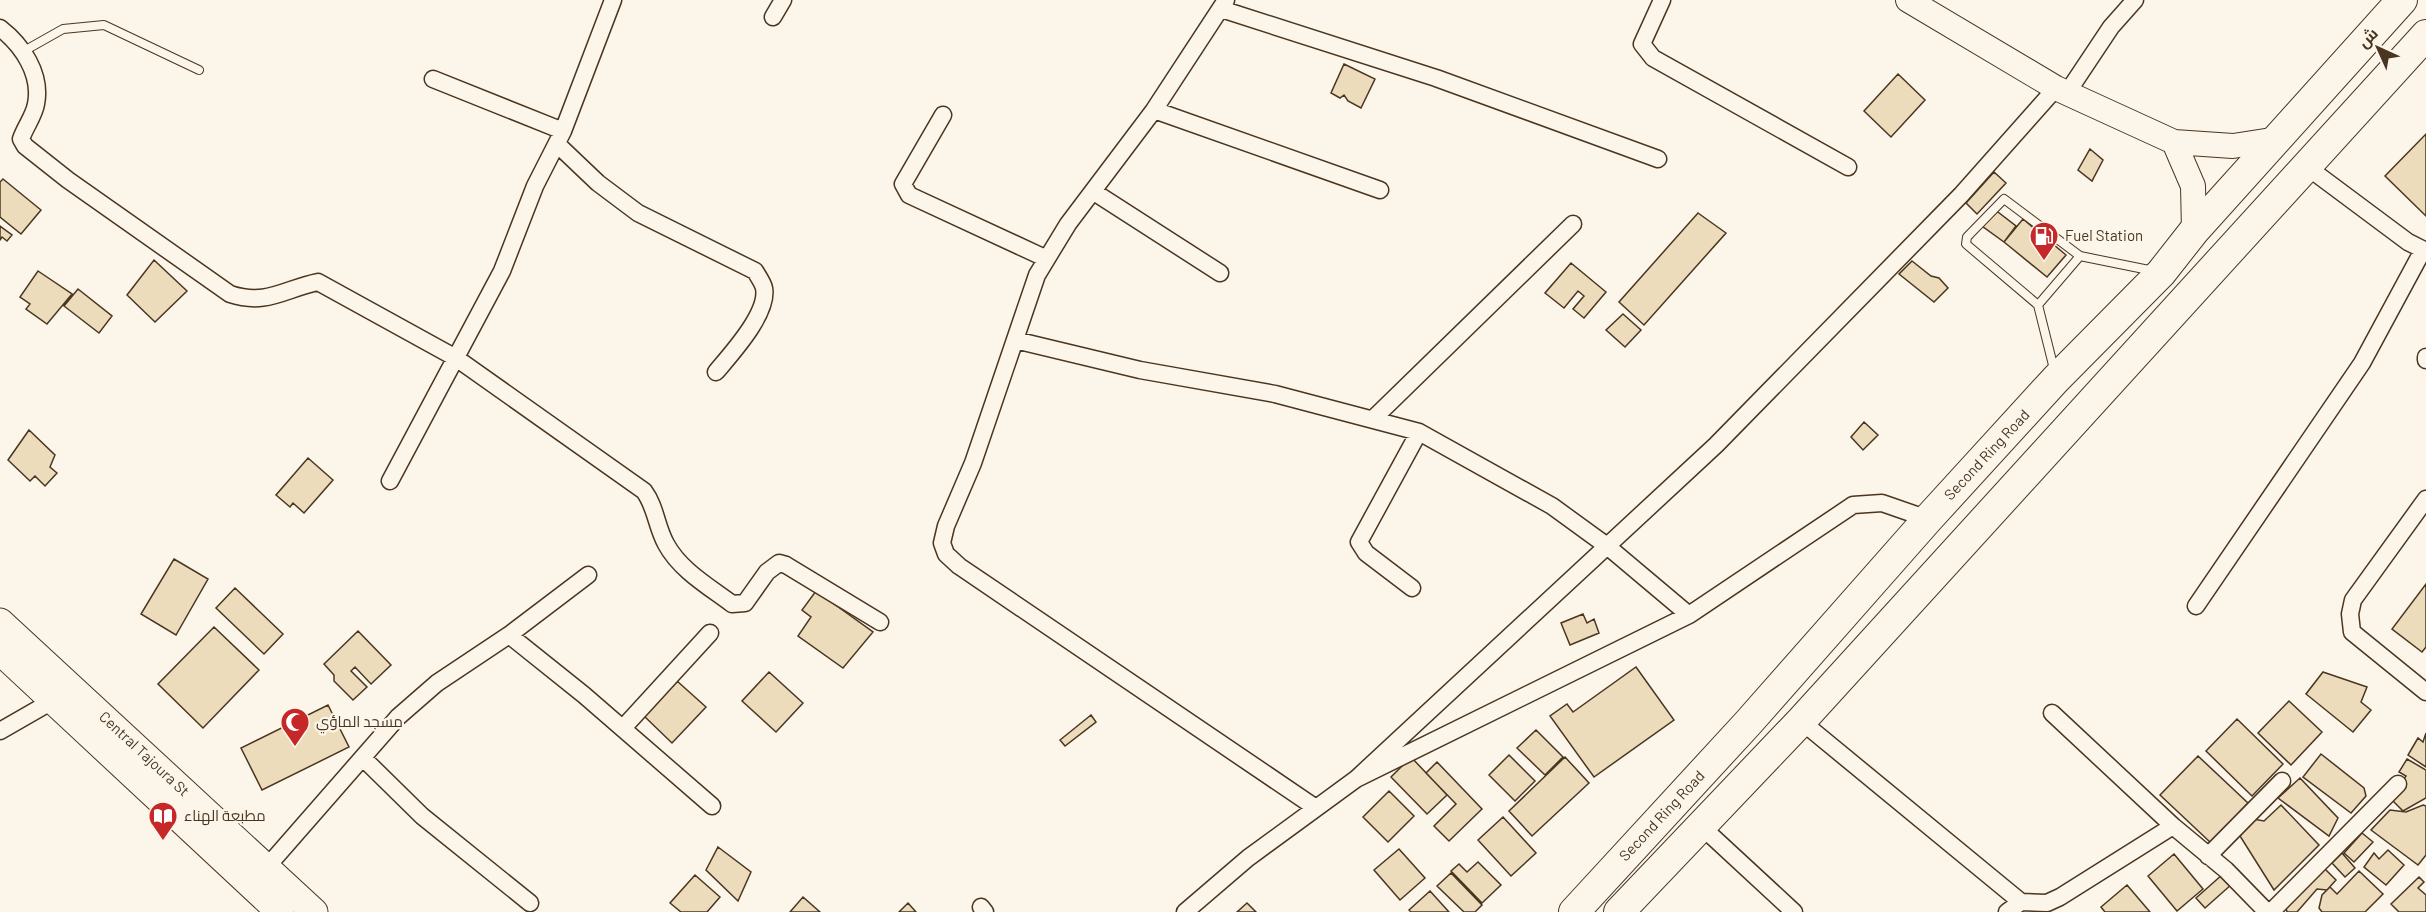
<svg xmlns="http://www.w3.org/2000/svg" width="2426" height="912" viewBox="0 0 2426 912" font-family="Barlow,Cairo,sans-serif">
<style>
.building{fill:#ecdcbc;stroke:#4a3520;stroke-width:1.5}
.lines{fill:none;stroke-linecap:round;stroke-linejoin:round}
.lane-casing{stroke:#4a3520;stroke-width:10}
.street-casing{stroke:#4a3520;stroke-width:19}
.secondary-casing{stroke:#4a3520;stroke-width:26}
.primary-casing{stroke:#4a3520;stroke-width:29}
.highway-casing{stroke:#4a3520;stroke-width:32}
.lane{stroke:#fbf6e9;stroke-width:8}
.street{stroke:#fbf6e9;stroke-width:16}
.secondary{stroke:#fbf6e9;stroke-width:24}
.primary{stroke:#fbf6e9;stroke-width:27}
.highway{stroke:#fbf6e9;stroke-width:30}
.labels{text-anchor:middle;stroke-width:4.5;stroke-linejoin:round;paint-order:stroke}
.poi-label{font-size:15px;fill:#4a3520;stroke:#fbf6e9;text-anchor:start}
.street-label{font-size:15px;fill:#4a3520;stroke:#fbf6e9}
</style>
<rect width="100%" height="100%" fill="#fbf6e9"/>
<path class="building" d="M1344,64L1375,79L1361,108L1348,101L1344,95L1340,98L1331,93Z
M1898,74L1925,100L1891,137L1864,111Z
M2426,134V216L2385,176Z
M2090,149L2103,160L2092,181L2078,170Z
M1994,172L2006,183L1977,214L1966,203Z
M3,179L41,210L21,234L0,217V182Z
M1994,209L2016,226L2004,242L1982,226Z
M1698,213L1726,233L1644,325L1619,302Z
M2023,219L2066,255L2047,277L2004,242Z
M0,226L12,235L7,241L2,237L0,240Z
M154,260L187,291L155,322L127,295Z
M1912,261L1931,276L1939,278L1948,288L1934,302L1899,274Z
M1571,263L1606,292L1584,318L1573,309L1584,296L1578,291L1564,308L1545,293Z
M38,271L72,294L47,324L26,309L30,304L20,297Z
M78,289L112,316L99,333L64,306Z
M1623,314L1641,330L1625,347L1606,330Z
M1864,422L1878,435L1863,450L1851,437Z
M29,430L55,455L50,467L57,473L45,486L35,476L30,481L8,460Z
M308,458L333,480L304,513L293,503L290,507L276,495Z
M174,559L208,579L176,635L141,614Z
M2426,584V647L2422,652L2392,629Z
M235,588L283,634L264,654L216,608Z
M816,591L873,632L843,668L798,636L811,617L802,610Z
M1583,614L1587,623L1594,619L1599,633L1570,645L1561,623Z
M214,627L259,670L203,728L158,684Z
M358,631L391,665L371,684L355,667L351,671L367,687L353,700L334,681V675L324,664Z
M1636,667L1674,720L1594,777L1550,716L1567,704L1573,712Z
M769,672L803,703L776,732L742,701Z
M2323,672L2367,687L2361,702L2371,710L2353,732L2306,694Z
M677,681L706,707L672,743L644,716Z
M2289,701L2322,732L2291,765L2258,733Z
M328,705L349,747L262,790L241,748Z
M1091,715L1096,722L1065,746L1060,740Z
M2237,719L2283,764L2252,796L2206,751Z
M1536,730L1563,757L1545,775L1517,748Z
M2426,733V767L2408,755L2418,738L2423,742Z
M2321,754L2364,788L2366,796L2351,813L2303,777Z
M1509,755L1535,781L1515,801L1489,775Z
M2198,756L2248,803L2211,843L2160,795Z
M1411,757L1447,795L1427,814L1391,777Z
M1565,757L1589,783L1532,836L1509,811Z
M2407,759L2426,770V798L2403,811L2391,799L2406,776L2399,772Z
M1437,762L1482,809L1449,841L1434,826L1456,804L1426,773Z
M2300,778L2338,818L2329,836L2278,798Z
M1389,791L1414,816L1388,842L1363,817Z
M2281,805L2319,845L2274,890L2240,836L2253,819L2264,821Z
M2423,805L2426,806V855L2418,865L2371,830L2390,810L2406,812Z
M1503,817L1536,853L1511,876L1478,840Z
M2362,833L2373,842L2354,862L2344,853Z
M718,847L751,872L738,901L706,870Z
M1399,849L1425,878L1400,900L1374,870Z
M2388,850L2404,865L2386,885L2364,867L2374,853L2379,859Z
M2342,853L2355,868L2345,877L2332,863Z
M2174,854L2203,889L2177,911L2148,876Z
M1478,862L1501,885L1482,903L1451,871L1459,864L1467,872Z
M2324,868L2336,880L2327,890L2317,889L2297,912H2287L2286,908Z
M2359,871L2383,894L2365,912H2322L2319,908L2322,895L2330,887L2337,894Z
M1451,873L1482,905L1475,912H1464L1437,886Z
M2223,874L2232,884L2205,908L2196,898Z
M695,875L720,897L707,912H681L670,903Z
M2419,877L2424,882L2418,888L2426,895V912H2399L2391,904Z
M2127,885L2150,912H2105L2101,907Z
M1430,891L1449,912H1411L1409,910Z
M803,897L820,912H790Z
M908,903L916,912H899Z
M1247,903L1256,912H1237Z"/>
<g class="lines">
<g class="lane-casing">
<path id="lane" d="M24,51L63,29L104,25L199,70
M2038,305L1966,244L1967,237L2004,199L2080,256
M2055,373L2038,305L2080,256L2154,271"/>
</g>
<g class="street-casing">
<path id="street" d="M1226,0L1154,110L1068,224L1037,275L973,463L946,526L942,543L946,554L959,566L1316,808
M1662,0L1642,44L1653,58L1848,167
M1221,9L1436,78L1658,159
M773,17L783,0
M0,28C22,45 42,74 36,104C34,116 25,127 21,139L25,146L68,180L230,294C267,306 284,289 318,282L456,358L644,491C656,507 656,526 666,544C680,570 708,586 732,604L745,603L767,572L779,563L786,565L880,622
M433,79L563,131
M2067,93L2111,27L2135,0
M1154,110L1380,190
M943,115L903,184L909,195L1045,258
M557,144L598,183L638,213L755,271C758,276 763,283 764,288C769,313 731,354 716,372
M2306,166L2408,242L2426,251
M1094,192L1220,273
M1015,340L1140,370L1275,394L1419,432L1552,506L1607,546L1689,615
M2426,357V360
M1374,418L1573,224
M390,481L502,271L535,186L563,131L613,0
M2426,499L2353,600L2350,614L2352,632L2426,692
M1412,588L1366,553L1359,542L1419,432
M2196,606L2362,363L2423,250
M509,635L584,695L712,806
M2052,713L2173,826
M1801,721L2021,902L2047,903L2060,897L2173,826L2226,870L2267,912
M623,728L710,633
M0,731L54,700
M364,759L422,816L530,903
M1356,779L1716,445L1961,195L2056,88
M1701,826L1794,912
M2208,856L2282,781
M266,868L398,717L437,683L509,635L588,575
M981,907L985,912
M1185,912L1248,858L1356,779L1689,615L1853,505L1882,503L1928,519
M2007,912L2021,902
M2271,912L2398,784"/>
</g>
<g class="secondary-casing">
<path id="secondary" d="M1908,0L2056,88L2174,142L2233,146L2278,139
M2174,142L2193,186L2194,231"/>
</g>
<g class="primary-casing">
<path id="primary" d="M0,622L314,912
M0,651L280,912"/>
</g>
<g class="highway-casing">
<path id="highway" d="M1574,912L1748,723L1928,519L2056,379L2161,273L2194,231L2402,0
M1619,912L1801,721L2426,35"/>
</g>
<use href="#lane" class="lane"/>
<use href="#street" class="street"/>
<use href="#secondary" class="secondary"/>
<use href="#primary" class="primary"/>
<use href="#highway" class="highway"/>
</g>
<defs>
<g id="fuel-pin" transform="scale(1.5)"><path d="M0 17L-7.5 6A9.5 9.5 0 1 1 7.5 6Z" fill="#c62828" stroke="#fbf6e9"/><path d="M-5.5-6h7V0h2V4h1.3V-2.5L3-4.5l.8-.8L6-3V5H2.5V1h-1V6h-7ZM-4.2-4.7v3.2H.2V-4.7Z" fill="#fff"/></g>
<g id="mosque-pin" transform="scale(1.5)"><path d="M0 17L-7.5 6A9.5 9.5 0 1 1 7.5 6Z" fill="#c62828" stroke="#fbf6e9"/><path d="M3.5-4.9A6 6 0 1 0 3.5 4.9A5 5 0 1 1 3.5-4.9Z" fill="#fff"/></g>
<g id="library-pin" transform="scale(1.5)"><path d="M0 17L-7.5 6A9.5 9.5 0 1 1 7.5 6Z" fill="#c62828" stroke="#fbf6e9"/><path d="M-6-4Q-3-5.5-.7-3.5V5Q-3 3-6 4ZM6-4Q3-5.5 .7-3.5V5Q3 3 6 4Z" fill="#fff"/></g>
</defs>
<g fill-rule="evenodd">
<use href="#fuel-pin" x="2044" y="236"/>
<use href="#mosque-pin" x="295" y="722"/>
<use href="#library-pin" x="163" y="816"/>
</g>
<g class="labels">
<g class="poi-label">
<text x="2065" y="241">Fuel Station</text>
<text x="316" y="727">مسجد الماؤي</text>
<text x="184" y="821">مطبعة الهناء</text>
</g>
<g class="street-label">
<text transform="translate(1987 455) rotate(-47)" y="5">Second Ring Road</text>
<text transform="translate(144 754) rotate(43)" y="5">Central Tajoura St</text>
<text transform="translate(1662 816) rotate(-47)" y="5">Second Ring Road</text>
</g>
</g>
<g transform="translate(2378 48) rotate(315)" stroke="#fbf6e9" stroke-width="4.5" paint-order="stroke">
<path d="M0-4.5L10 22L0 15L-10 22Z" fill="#4a3520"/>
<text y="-9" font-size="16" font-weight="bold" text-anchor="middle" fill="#4a3520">ش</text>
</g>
</svg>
